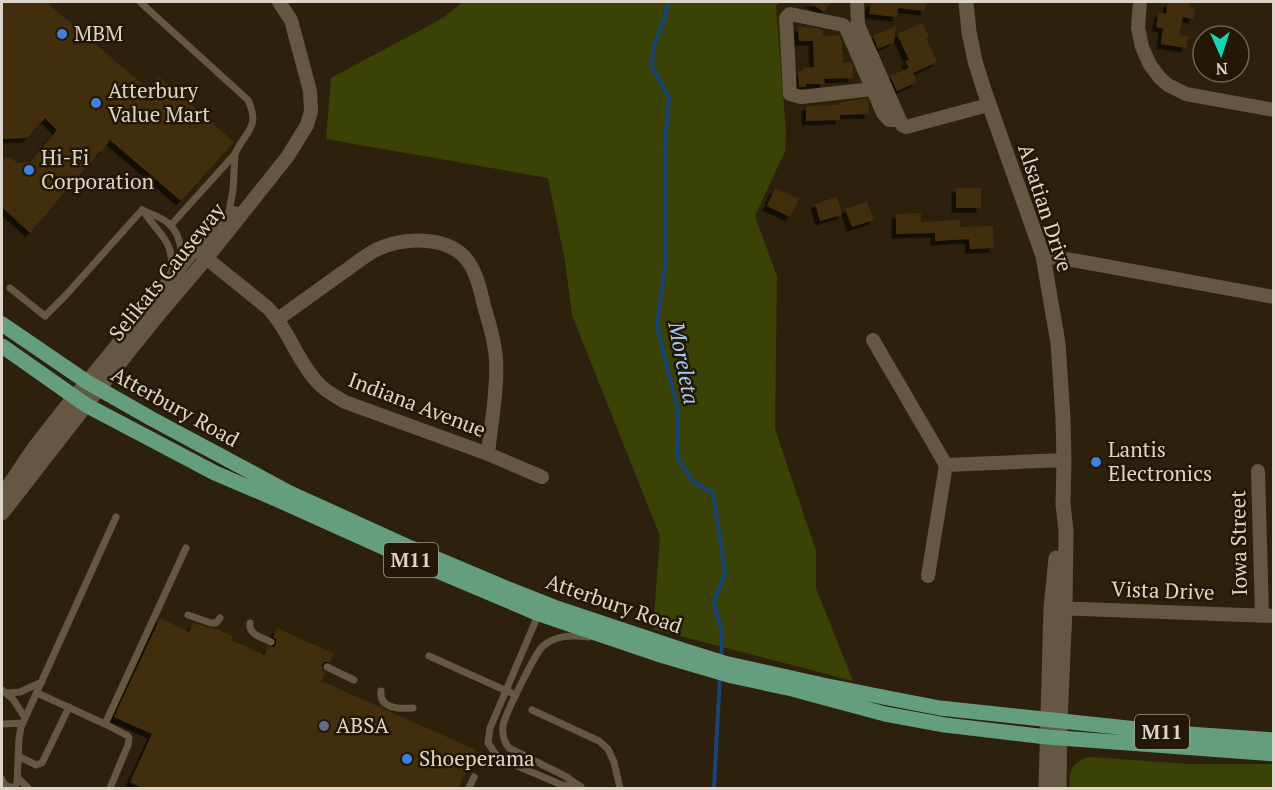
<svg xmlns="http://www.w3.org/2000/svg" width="1275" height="790" viewBox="0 0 1275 790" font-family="'PT Serif',serif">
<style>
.green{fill:#3a4206}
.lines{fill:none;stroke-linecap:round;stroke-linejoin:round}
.stream{stroke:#174474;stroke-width:4}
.building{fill:#422f0b;filter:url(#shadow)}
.service{stroke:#655742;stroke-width:7}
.minor{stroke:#655742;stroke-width:14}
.tertiary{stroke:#655742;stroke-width:15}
.primary{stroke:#649e7f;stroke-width:15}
.shop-dot{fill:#3f7fe0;stroke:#231805;stroke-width:2}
.service-dot{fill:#5c6f8a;stroke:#231805;stroke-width:2}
.labels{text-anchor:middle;stroke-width:5;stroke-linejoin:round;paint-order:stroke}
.shield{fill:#231805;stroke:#a59c8e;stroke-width:1.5}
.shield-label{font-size:20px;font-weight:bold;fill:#ddd5c9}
.poi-label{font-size:21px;fill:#ddd5c9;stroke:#231805;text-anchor:start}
.street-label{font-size:21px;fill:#ddd5c9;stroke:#231805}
.water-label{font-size:22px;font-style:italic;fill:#a5caf7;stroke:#231805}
</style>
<defs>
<filter id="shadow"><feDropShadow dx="-4.5" dy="4.5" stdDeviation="0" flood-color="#0009"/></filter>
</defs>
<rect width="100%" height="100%" fill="#2d210d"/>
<path class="green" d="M463,2H780L776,6L786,131L785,151L755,216L777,276L775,429L816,551V588L853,681L653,629L660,536L572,315L565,261L548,178L326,139L331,78L443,18Z
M1089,757L1191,764H1273V788H1069C1070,772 1070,762 1089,757Z"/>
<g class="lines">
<path class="stream" d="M668,2L665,17L653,48L652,67L669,97L665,145L666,257L657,326L678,411L677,457L694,483L713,492L725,573L714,602L722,633L721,659
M714,788L720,675"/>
</g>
<path class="building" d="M2,2H46L148,89L158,76L234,142L181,201L110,140L101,152L100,151L30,233L2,207V158L11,157L17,163L30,162L57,130L45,118L27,138L2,139Z
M809,2H831L824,12Z
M871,2H926L925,11L898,8L897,17L869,14Z
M1168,2H1190V7L1195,8L1193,19L1183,17L1179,35L1188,36L1186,48L1161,44L1163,28L1156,27L1159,12L1166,14Z
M922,23L929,36L926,38L937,62L913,73L917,82L897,91L890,76L909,68L905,61L909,60L897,34Z
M896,26L894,42L878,49L873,36Z
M798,27H807L823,30V36L839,35L842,42L843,63L851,62L853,66V78L824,79L825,84H806V87H799L798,72L803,71V68L814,67L813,41H799Z
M867,99L869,103V114L840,115V120L806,121V106L839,105V102Z
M775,188L799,199L790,217L767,206Z
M956,188H981V208H956Z
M837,197L842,215L820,221L815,204Z
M867,202L874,220L852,227L845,209Z
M921,213V222L960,220V227L993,226L994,248L970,249L969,239L935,241V233L896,234V214Z
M160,618L189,632L193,623L209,628L216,629L233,636L231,640L264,655L268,647H274L276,644V639L273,637L277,628L334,654L330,662H324L322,665V670L325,672L321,681L476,750L458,789H144L130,782L152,734L114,717Z"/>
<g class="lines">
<path class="service" d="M140,2L248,100C261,128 245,131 235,154L171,225
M142,210C151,214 161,217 168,223C186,238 182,267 180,287
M144,212C161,237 173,239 172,273
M228,217L233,190L235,154
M10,288L45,316L66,295L142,210
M539,613L490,728L488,743L495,753L501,759L562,785L579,787
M188,615L211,623H216L220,618
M250,623C248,635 262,637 271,642
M429,656L516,695
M327,667L354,680
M2,690L13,699L25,718
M381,691C379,709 400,709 413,708
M6,693L20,692L42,682
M37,693L105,724L128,736L129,738L128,745L110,788
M532,710L599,741L608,749L614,762L620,788
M2,724L23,723
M105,724L186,548
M18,756L36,765L42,763L69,707
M18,778L28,788
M2,779C4,785 9,788 15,787L17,783L19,739L21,727L116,517
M581,787L565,776L509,748C504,742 502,735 503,726C504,716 536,652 543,646C556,635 572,635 588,637
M469,788L474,777"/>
<path class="minor" d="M857,2L858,25L902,125L906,127L988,105
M1140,2L1138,28L1142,47L1150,65L1160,78L1168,85L1186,94L1274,110
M873,89L801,97L790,94L786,18L790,14L795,15L843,25L846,28L883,113L889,120H899
M195,249L268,308C289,330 297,361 318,383C325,391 335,396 345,402L488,454L542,477
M1043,256L1078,261L1274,297
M278,319C299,304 320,289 342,273C354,265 366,254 380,248C407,237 454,235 471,266C479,279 481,295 485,309C490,326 495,342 496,359C498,388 491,424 488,454
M873,340L946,465L928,576
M74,397L87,382L195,249L235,213
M86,405L156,318L206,259L288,156L307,125L311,111L310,91L291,20L279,2
M946,465L1064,460
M1258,471L1262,615
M1054,608L1274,616"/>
<path class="tertiary" d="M966,2L969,32L975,61L984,90L1043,256L1058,343L1063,418L1064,460L1063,504L1066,531L1065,609L1060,721L1059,788
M2,496L35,447L74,397
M2,513L86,405
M1046,788L1051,608L1056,558"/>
<path class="primary" d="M2,324L87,382L152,419L290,493L411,548L501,586L554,607L686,651L724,663L823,685L888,698L940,708L1174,733L1274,740
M2,346L86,405L215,473L285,503L409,559L539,614L657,654L732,676L792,689L885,714L945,725L1047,737L1274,754"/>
</g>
<g class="shop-dot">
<circle cx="62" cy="34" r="6"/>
<circle cx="96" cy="103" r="6"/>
<circle cx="29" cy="170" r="6"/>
<circle cx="1096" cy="462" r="6"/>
<circle cx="407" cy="759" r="6"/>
</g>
<circle class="service-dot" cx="324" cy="726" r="6"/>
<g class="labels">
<g class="shield">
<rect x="384" y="543" width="54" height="34" rx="4.5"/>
<rect x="1135" y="715" width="54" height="34" rx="4.5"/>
</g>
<g class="shield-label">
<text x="411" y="567">M11</text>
<text x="1162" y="739">M11</text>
</g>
<g class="poi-label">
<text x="74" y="41">MBM</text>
<text x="108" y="98">Atterbury<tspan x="108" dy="24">Value Mart</tspan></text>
<text x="41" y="165">Hi-Fi<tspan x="41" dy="24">Corporation</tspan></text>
<text x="1108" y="457">Lantis<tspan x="1108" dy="24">Electronics</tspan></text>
<text x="336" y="733">ABSA</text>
<text x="419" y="766">Shoeperama</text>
</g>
<g class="street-label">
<text transform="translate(1045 208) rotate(72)" y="7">Alsatian Drive</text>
<text transform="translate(167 272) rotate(-51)" y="7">Selikats Causeway</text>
<text transform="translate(417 405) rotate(21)" y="7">Indiana Avenue</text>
<text transform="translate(175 407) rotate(29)" y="7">Atterbury Road</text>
<text transform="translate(1239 543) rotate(-91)" y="7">Iowa Street</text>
<text transform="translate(1163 591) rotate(2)" y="7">Vista Drive</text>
<text transform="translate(614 604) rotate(19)" y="7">Atterbury Road</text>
</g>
<g class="water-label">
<text transform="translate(684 363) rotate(79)" y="8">Moreleta</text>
</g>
</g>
<rect width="1275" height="790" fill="none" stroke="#ddd5c9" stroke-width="6"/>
<g transform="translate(1221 54) rotate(177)"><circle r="28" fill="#231805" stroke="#6d6453" stroke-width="1.5"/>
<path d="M0-4.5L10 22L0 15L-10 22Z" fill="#17d5b2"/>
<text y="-9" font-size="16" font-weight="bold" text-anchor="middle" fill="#ddd5c9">N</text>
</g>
</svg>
